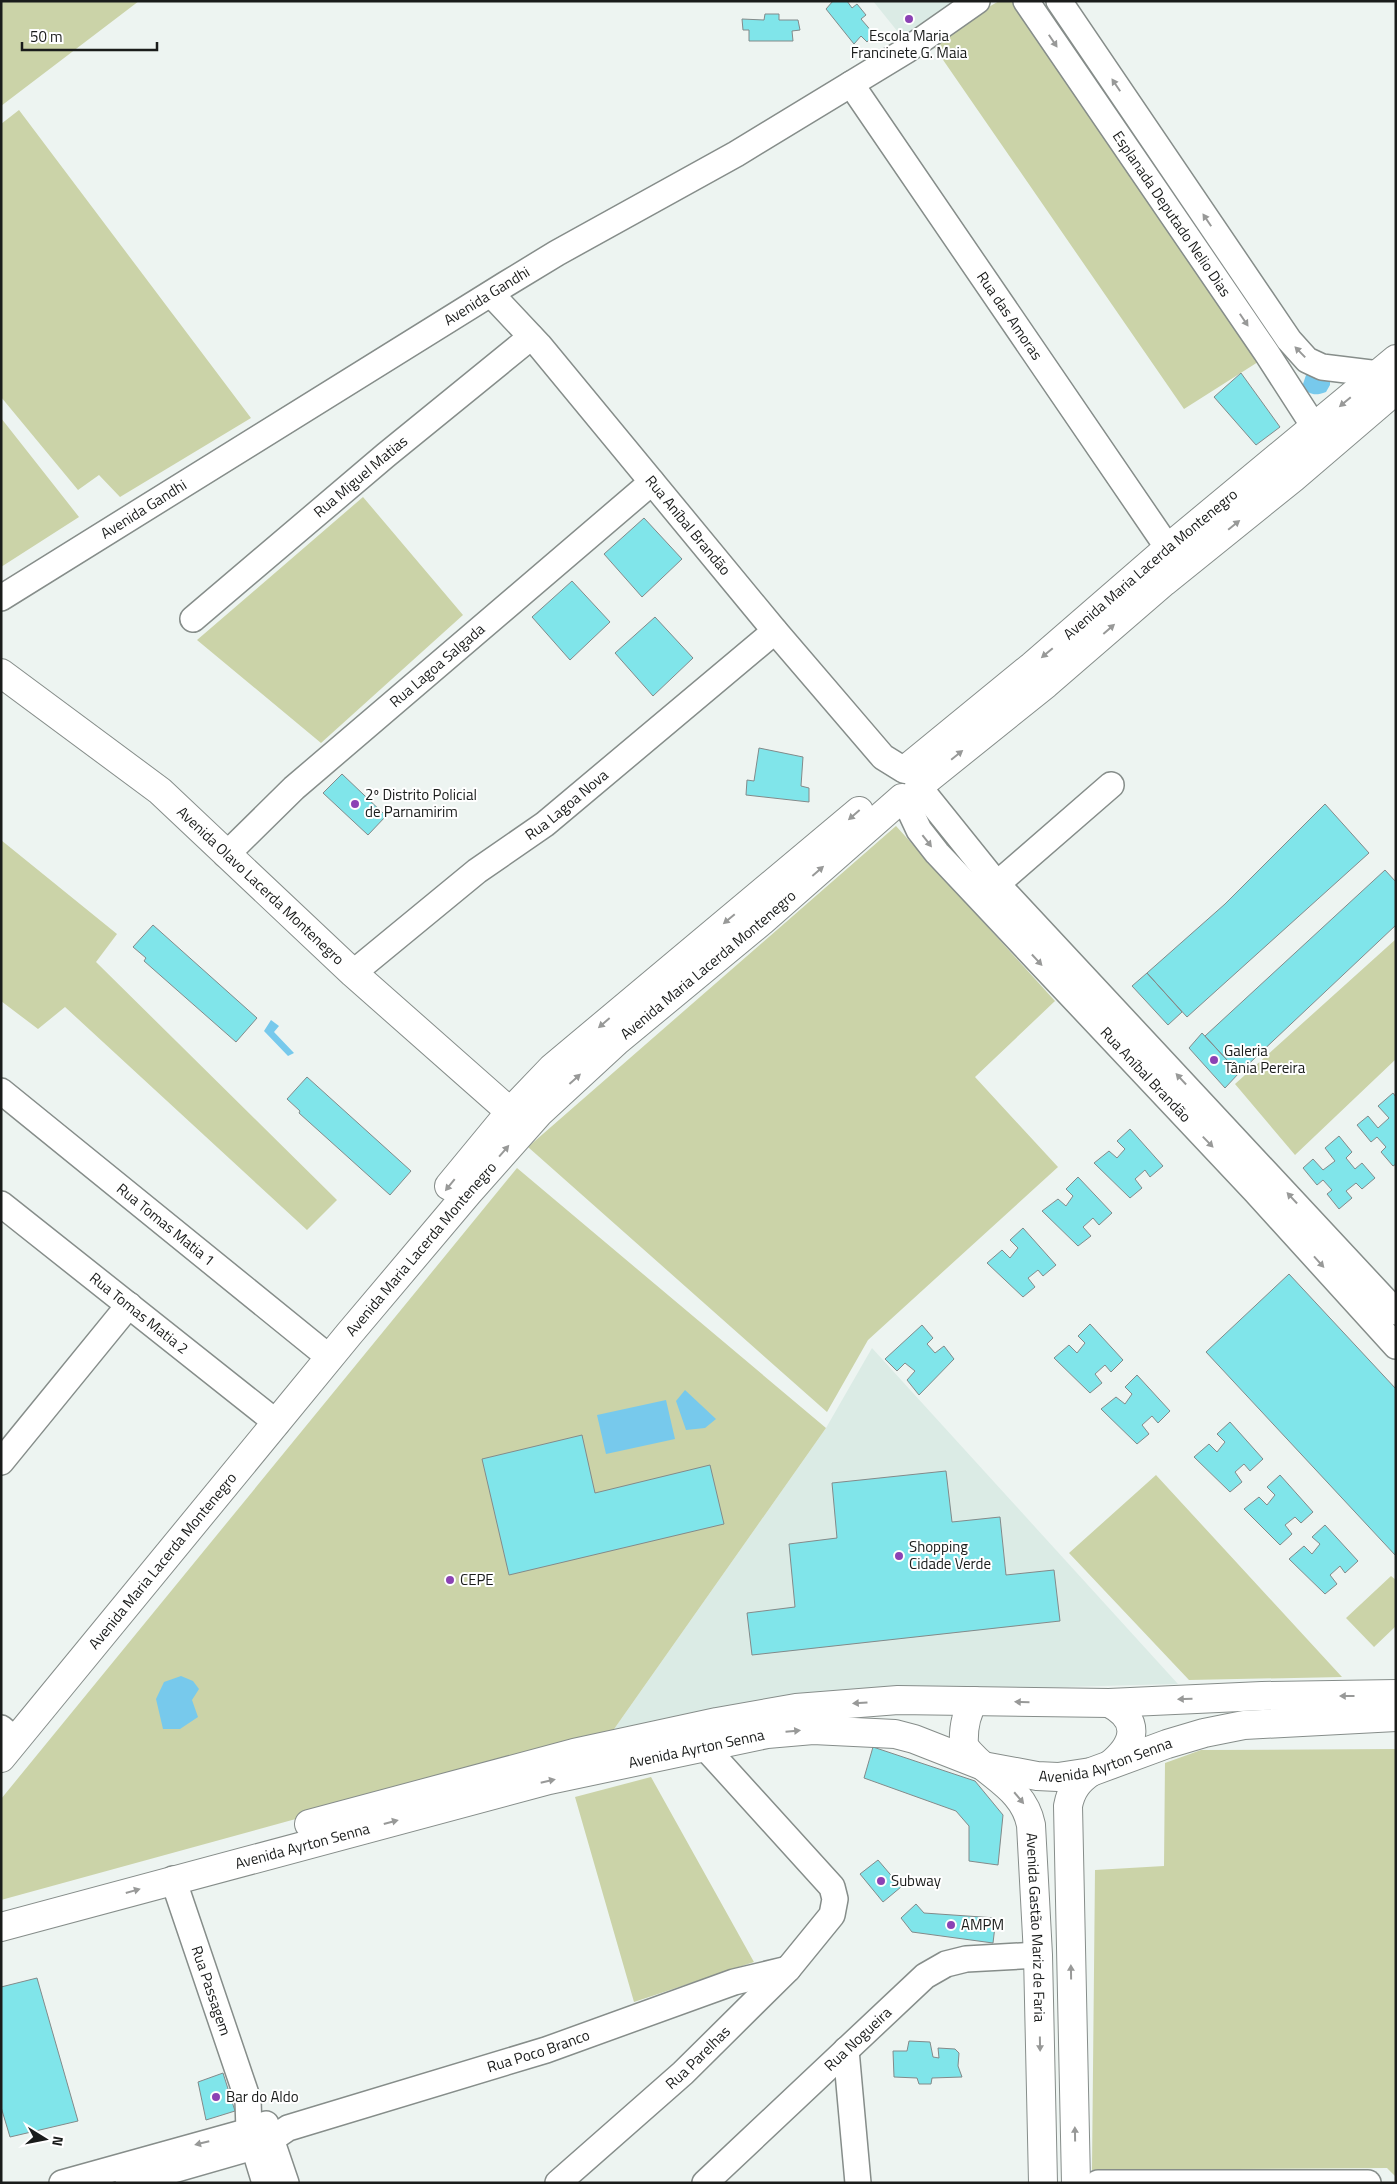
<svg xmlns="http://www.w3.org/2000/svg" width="1397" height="2184" viewBox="0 0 1397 2184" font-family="'Titillium Web',sans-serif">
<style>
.built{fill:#dbebe5}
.green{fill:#cbd3a8}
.water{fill:#77c9ec}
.building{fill:#80e5ea;stroke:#838a8a}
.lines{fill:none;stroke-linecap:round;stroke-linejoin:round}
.minor-casing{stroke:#868d8a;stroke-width:28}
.major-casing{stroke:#868d8a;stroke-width:30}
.minor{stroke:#fff;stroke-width:25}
.major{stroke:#fff;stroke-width:28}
.oneway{fill:#989998}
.poi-dot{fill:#8b42b4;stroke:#fff;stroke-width:2}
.labels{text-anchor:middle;stroke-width:4;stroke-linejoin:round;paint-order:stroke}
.poi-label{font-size:15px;fill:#1a1c1b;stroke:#fff;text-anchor:start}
.street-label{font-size:15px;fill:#1a1c1b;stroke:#fff}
</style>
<rect width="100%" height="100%" fill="#edf4f1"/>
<path class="built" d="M873,1H961L902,37Z
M872,1348L1178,1684L873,1692L612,1732L826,1428Z"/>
<path class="green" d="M1,1H139L1,106Z
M999,1H1013L1258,362L1184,409L930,41Z
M19,110L251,418L120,497L99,475L78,490L1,397V124Z
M1,418L79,517L1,567Z
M363,497L463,615L321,743L197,640Z
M896,826L1055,1001L975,1077L1058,1167L868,1340L827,1412L528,1147Z
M1,840L117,934L96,962L337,1200L307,1230L65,1007L38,1029L1,1001Z
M1396,939V1059L1295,1155L1235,1084Z
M517,1168L826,1428L612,1732L1,1900V1799Z
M1156,1475L1342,1677L1189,1680L1069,1553Z
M1391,1576L1396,1580V1626L1374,1647L1346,1618Z
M1396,1749V2177L1387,2168L1092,2170L1095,1870L1164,1866L1165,1763L1201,1750Z
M651,1777L754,1962L634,2002L575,1797Z"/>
<path class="water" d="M1307,372L1330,379V385L1326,392C1315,396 1310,395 1302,387Z
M271,1020L279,1026L274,1032L294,1053L288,1056L264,1031Z
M685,1390L716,1419L705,1428L686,1430L676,1401Z
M666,1400L675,1439L606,1454L597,1415Z
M181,1676L193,1681L199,1689L192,1700L198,1717L180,1729H163L156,1699L164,1682Z"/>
<path class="building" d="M833,1H847L852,8L857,4L866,15L861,19L874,34L867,42L861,36L854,44L826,9Z
M765,14H779V20H798L800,30L792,31L793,41H749V30H743L742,19L764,20Z
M1241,373L1280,427L1256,445L1214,397Z
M644,518L682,559L642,597L604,554Z
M572,581L610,622L570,660L532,617Z
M655,617L693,658L653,696L615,653Z
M759,748L803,757L801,786L809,788V802L746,795L747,780L754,781Z
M342,774L386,816L368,835L323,793Z
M1325,804L1369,853L1187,1017L1147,973L1225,904Z
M1385,870L1396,882V925L1239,1073L1205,1036Z
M153,925L257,1018L236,1042L144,961L146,958L133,947Z
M1147,973L1182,1012L1168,1025L1132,986Z
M1202,1033L1239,1073L1225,1088L1189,1048Z
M307,1077L411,1171L390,1195L299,1113L300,1111L287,1099Z
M1393,1093L1396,1097V1164L1393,1166L1381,1152L1386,1147L1377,1137L1371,1142L1357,1125L1368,1116L1378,1128L1389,1118L1378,1106Z
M1130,1129L1163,1166L1150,1177L1145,1170L1135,1179L1142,1188L1130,1198L1094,1163L1109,1151L1117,1158L1125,1149L1117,1141Z
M1339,1136L1352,1152L1346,1158L1355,1169L1362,1163L1375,1178L1362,1189L1356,1183L1346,1191L1352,1198L1339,1209L1327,1194L1332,1190L1323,1180L1317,1185L1303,1168L1313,1159L1323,1170L1335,1161L1325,1148Z
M1078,1177L1112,1213L1099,1225L1093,1218L1083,1227L1091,1236L1078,1246L1042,1211L1058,1199L1066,1206L1073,1196L1066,1189Z
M1023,1228L1056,1265L1043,1276L1038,1270L1028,1278L1035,1287L1023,1297L987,1263L1002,1250L1010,1258L1018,1248L1010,1240Z
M1289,1274L1396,1389V1556L1206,1352Z
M1090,1324L1123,1360L1111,1372L1105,1365L1095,1374L1102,1383L1090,1393L1054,1358L1069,1345L1077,1353L1085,1343L1078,1336Z
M922,1325L933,1338L927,1344L935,1353L944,1346L954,1359L919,1395L907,1380L915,1371L905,1363L897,1371L885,1359Z
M1137,1375L1170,1411L1158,1423L1152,1416L1142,1425L1149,1434L1137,1444L1101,1409L1116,1397L1125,1404L1132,1394L1125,1387Z
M1230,1422L1263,1459L1250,1471L1244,1464L1235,1472L1242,1482L1230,1492L1194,1457L1209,1444L1217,1452L1225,1442L1217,1434Z
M582,1435L595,1493L710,1465L724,1524L509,1575L482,1459Z
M946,1471L952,1522L1000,1517L1006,1575L1054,1570L1060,1621L752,1655L747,1613L795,1607L789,1544L837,1538L832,1483Z
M1280,1475L1313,1512L1301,1523L1295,1517L1285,1525L1292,1534L1280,1545L1244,1509L1259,1497L1267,1505L1275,1495L1267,1487Z
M1325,1525L1358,1561L1345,1573L1340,1566L1330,1575L1337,1584L1325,1594L1289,1559L1304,1546L1312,1554L1320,1544L1312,1537Z
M873,1747L975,1781L1003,1815L998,1865L969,1861V1826L956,1811L864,1778Z
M878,1860L901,1887L883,1902L860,1874Z
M916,1904L924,1913L996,1918L993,1943L912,1932L901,1918Z
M37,1978L78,2121L10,2137L1,2107V1987Z
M909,2041L930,2042L933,2057L939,2058L938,2048L955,2049L959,2053L958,2066L962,2077L932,2078L931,2084H919L917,2078L894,2077L893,2051H907Z
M223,2073L235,2111L206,2120L198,2082Z"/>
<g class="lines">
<g class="minor-casing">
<g id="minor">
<path id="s1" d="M1026,1L1266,352L1315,428"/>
<path d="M1059,1L1289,340L1307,360L1322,367L1379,374"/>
<path id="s2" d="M851,84L1168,548"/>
<path id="s3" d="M491,294L539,345L775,631L883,757L904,770"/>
<path id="s4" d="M1,598L506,284L557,253L736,154L907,50L977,1"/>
<path id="s5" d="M193,619L386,455L531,337"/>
<path d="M919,787L997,884L1396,1312"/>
<path id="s6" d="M904,798L919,830L937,853L1255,1191L1396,1346"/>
<path id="s7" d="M226,855L294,788L652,482"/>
<path d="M997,884L1111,785"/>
<path id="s8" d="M353,973L477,871L545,824L775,631"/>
<path id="s9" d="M1,1091L330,1358"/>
<path id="s10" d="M1,1204L277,1423"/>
<path d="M1,1462L129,1305"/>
<path d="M1,1728L15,1740"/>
<path id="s11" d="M173,1879L248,2100L249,2131L265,2183"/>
<path d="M846,2050L858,2183"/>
<path d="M266,2124L286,2183"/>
<path d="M62,2183L249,2131"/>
<path id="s12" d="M128,2183L253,2147L272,2139L288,2128L546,2050L734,1982L788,1969"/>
<path id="s13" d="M558,2183L683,2073L788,1969L832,1915L835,1899L832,1887L704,1746"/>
<path id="s14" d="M705,2183L925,1976L946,1964L966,1959L1038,1955"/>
<path d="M1098,2183H1368"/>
</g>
</g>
<g class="major-casing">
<g id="major">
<path id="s15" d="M1,673L160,791L353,973L524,1124"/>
<path id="s16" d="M906,769L1032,666L1168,548L1396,359"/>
<path d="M919,786L1046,684L1164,582L1293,478L1396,390"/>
<path d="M449,1186L510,1112L552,1068L859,811"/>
<path id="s17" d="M974,1701C965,1715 963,1729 964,1746C985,1776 1023,1785 1031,1825L1038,1955L1043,2183"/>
<path d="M1109,1703C1141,1720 1136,1743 1111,1764"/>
<path id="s18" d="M1,1758L349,1334L468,1193L539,1113L617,1041L762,921L902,798"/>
<path d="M309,1824L574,1753L717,1722L796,1708L898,1700L1109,1703L1262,1696L1396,1694"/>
<path id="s19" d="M1,1927L549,1780L767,1734L813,1730L895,1734L914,1739L983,1766L1037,1776L1058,1777L1091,1772L1167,1744L1204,1733L1244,1725L1396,1717"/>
<path d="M1076,2183L1068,1806C1071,1790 1078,1781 1091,1772"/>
</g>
</g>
<use href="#minor" class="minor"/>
<use href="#major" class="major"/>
</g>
<defs><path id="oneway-solid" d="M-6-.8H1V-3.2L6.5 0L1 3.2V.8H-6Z" transform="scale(1.25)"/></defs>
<g class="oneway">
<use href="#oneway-solid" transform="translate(1053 41) rotate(56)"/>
<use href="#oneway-solid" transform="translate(1116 85) rotate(-124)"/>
<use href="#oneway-solid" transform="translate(1207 220) rotate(-124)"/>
<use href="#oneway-solid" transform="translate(1244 320) rotate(56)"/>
<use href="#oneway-solid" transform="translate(1300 352) rotate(-134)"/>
<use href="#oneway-solid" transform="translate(1345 402) rotate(140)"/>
<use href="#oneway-solid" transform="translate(1234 525) rotate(-39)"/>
<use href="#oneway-solid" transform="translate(1109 629) rotate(-41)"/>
<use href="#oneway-solid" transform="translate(1047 653) rotate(140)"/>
<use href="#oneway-solid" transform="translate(957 755) rotate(-39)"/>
<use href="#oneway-solid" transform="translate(854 815) rotate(139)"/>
<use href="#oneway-solid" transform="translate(927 841) rotate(52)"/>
<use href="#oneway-solid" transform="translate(818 871) rotate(-41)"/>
<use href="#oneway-solid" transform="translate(729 919) rotate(140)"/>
<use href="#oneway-solid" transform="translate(1037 960) rotate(47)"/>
<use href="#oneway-solid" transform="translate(604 1023) rotate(139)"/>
<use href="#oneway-solid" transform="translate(575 1079) rotate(-42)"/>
<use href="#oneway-solid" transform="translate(1181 1079) rotate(-133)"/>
<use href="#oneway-solid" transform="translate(1208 1142) rotate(46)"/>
<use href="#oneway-solid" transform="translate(504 1151) rotate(-49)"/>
<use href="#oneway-solid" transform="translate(450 1185) rotate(129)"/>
<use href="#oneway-solid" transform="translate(1292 1198) rotate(-133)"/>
<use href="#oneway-solid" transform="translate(1319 1262) rotate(48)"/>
<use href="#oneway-solid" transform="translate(1347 1696) rotate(180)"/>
<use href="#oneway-solid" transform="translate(1185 1699) rotate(178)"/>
<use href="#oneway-solid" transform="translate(1022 1702) rotate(-179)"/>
<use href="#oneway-solid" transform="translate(860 1703) rotate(176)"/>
<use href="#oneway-solid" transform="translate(793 1731) rotate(-5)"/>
<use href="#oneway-solid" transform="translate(548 1781) rotate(-13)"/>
<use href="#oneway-solid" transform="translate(1019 1798) rotate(50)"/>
<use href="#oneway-solid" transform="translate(391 1822) rotate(-15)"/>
<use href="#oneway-solid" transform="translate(133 1891) rotate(-16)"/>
<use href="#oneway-solid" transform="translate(1071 1972) rotate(-91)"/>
<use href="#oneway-solid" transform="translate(1040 2044) rotate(89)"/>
<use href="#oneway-solid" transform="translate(1075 2134) rotate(-91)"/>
<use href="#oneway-solid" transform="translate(202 2143) rotate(166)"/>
</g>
<g class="poi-dot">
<circle cx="909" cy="19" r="5"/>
<circle cx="355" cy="804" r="5"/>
<circle cx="1214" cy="1060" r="5"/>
<circle cx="899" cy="1556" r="5"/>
<circle cx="450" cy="1580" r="5"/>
<circle cx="881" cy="1881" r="5"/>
<circle cx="951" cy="1925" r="5"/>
<circle cx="216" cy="2097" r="5"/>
</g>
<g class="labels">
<g class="poi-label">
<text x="909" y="41" text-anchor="middle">Escola Maria<tspan x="909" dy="17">Francinete G. Maia</tspan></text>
<text x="365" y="800">2º Distrito Policial<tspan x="365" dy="17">de Parnamirim</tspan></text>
<text x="1224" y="1056">Galeria<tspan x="1224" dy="17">Tânia Pereira</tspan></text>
<text x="909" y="1552">Shopping<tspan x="909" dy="17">Cidade Verde</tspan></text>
<text x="460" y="1585">CEPE</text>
<text x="891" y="1886">Subway</text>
<text x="961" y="1930">AMPM</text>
<text x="226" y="2102">Bar do Aldo</text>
</g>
<g class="street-label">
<text dy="5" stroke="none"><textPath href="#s1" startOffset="258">Esplanada Deputado Nelio Dias</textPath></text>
<text dy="5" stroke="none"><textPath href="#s4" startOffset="572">Avenida Gandhi</textPath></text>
<text dy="5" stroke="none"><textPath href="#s2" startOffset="281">Rua das Amoras</textPath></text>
<text dy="5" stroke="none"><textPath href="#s5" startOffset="220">Rua Miguel Matias</textPath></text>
<text dy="5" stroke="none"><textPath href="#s4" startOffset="168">Avenida Gandhi</textPath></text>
<text dy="5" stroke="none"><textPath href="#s3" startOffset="304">Rua Aníbal Brandão</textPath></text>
<text dy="5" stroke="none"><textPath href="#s16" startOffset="319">Avenida Maria Lacerda Montenegro</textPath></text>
<text dy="5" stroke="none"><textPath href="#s7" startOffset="284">Rua Lagoa Salgada</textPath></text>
<text dy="5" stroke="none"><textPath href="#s8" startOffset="272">Rua Lagoa Nova</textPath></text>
<text dy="5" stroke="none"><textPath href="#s15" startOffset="336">Avenida Olavo Lacerda Montenegro</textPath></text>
<text dy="5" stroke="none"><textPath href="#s18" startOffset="1065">Avenida Maria Lacerda Montenegro</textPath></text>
<text dy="5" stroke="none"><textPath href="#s6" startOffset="369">Rua Aníbal Brandão</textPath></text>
<text dy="5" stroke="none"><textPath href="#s9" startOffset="212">Rua Tomas Matia 1</textPath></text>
<text dy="5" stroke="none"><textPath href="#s18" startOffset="660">Avenida Maria Lacerda Montenegro</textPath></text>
<text dy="5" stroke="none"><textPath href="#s10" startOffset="176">Rua Tomas Matia 2</textPath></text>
<text dy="5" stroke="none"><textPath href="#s18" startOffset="255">Avenida Maria Lacerda Montenegro</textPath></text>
<text dy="5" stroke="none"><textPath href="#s19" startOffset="718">Avenida Ayrton Senna</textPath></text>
<text dy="5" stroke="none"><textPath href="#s19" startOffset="1138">Avenida Ayrton Senna</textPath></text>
<text dy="5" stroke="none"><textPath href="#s19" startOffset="312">Avenida Ayrton Senna</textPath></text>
<text dy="5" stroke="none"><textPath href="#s17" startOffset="255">Avenida Gastão Mariz de Faria</textPath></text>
<text dy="5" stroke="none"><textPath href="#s11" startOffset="118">Rua Passagem</textPath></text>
<text dy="5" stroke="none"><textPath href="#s14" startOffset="210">Rua Nogueira</textPath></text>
<text dy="5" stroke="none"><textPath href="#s12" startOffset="432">Rua Poco Branco</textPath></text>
<text dy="5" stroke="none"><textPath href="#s13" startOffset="188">Rua Parelhas</textPath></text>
</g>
</g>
<rect width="1397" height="2184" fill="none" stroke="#1a1c1b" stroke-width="5"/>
<g transform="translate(45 2139) rotate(100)" stroke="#ffffff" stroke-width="4" paint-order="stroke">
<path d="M0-4L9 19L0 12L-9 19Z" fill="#1a1c1b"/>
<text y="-8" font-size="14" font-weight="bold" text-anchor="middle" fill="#1a1c1b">N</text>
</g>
<path d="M22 42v8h135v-8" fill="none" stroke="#1a1c1b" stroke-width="2.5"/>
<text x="30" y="42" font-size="15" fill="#1a1c1b" stroke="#ffffff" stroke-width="4" paint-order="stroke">50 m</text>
</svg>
